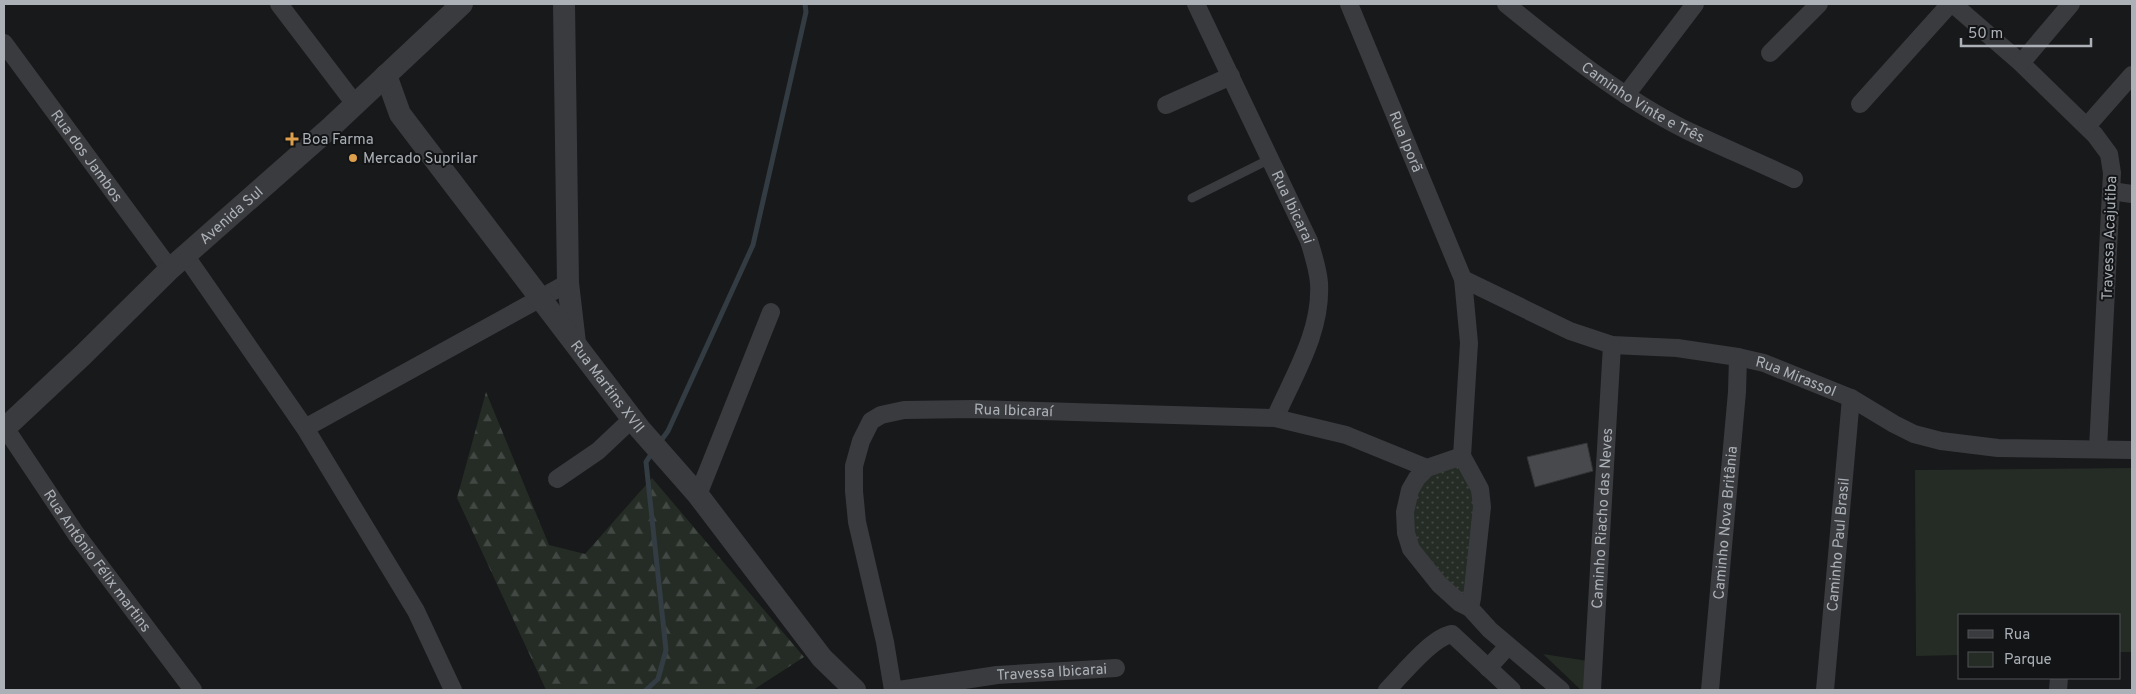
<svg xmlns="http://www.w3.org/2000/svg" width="2136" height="694" viewBox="0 0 2136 694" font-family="Overpass,sans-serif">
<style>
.grass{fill:url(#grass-dots)}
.forest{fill:url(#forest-firs)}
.park{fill:#252c25}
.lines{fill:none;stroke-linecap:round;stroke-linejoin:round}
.stream{stroke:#333c42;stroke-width:5}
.building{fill:#47494c;stroke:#333336}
.service{stroke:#3a3b3f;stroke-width:9}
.minor{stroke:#3a3b3f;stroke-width:18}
.tertiary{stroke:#3a3b3f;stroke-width:22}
.poi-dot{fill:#de9f4c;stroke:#131415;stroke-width:2}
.labels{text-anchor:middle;stroke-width:4;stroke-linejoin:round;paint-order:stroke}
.street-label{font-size:15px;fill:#acb1b8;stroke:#131415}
.poi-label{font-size:15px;fill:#acb1b8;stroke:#131415;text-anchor:start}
</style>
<defs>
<pattern id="grass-dots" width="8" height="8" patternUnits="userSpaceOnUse" patternTransform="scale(1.25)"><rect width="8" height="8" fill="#252c25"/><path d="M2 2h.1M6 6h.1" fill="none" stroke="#424843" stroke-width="1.8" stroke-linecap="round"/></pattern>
<pattern id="forest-firs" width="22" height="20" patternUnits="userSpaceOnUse" patternTransform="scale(1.25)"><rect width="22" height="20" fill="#252c25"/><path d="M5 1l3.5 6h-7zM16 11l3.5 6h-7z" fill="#424843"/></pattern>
</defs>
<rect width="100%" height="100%" fill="#18191a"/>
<path class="grass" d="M1426,459H1449L1466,472L1478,489L1471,613L1416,555L1412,514Z"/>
<path class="forest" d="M486,392L549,545L585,554L652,478L804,657L753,690H546L457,498Z"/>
<path class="park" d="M2132,468V652H2120V615H1960V655L1916,656L1915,470Z
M1543,654L1588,661L1584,690H1581Z"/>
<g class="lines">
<path class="stream" d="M660,442L668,431L753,245L806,12L805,4
M646,690L658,679L666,650L646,462L652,453"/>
</g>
<path class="building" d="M1587,443L1593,471L1535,487L1527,457Z"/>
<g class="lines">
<path class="service" d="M1192,198L1270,159"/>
<g class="minor">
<path d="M279,4L355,104"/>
<path id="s1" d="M1196,4L1309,241C1313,254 1318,269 1319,283C1322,331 1294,375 1275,418"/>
<path id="s2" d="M1349,4L1463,279L1469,343L1462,456L1480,489L1482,507L1472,598L1470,608"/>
<path id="s3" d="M1506,4C1563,50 1620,97 1686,130C1722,147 1758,162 1794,179"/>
<path d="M1953,4L2021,63L2095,135L2109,154L2112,173L2111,191L2098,449"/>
<path id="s4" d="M4,43L170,269"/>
<path d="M1770,53L1819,4"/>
<path d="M2021,63L2071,4"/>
<path d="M1626,95L1695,4"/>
<path d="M1860,104L1950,4"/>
<path d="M1166,105L1231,76"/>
<path d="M2087,126L2132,75"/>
<path d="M2111,191L2132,194"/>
<path d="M185,255L305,428L416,611L453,690"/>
<path id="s5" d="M1463,279L1570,331L1612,345L1677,348L1738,357L1764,363L1851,398L1894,424L1914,434L1941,441L1998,448L2132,450"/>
<path id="s6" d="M4,426L76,534L193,690"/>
<path d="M305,428L568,283"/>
<path d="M1462,456L1427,468L1417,478L1410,490L1405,512L1406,533L1411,549L1439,584L1460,603L1470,608L1490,630L1561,690"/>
<path d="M557,479L598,451L632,419"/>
<path d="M698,495L771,312"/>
<path d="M1488,668L1508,646"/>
<path id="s7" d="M893,690L885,642L857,522L854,491V466L861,441L871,421L881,415L904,410L973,409L1275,418L1346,435L1427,468"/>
<path id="s8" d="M899,690L997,675L1116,668"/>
<path d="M1387,690C1402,675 1432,637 1452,634L1512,690"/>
<path id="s9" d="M1592,690L1612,345"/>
<path id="s10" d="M1710,690L1737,392L1738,357"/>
<path id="s11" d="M1825,690L1851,398"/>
<path d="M2058,690L2059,678"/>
</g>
<g class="tertiary">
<path d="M564,4L568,283L575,343"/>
<path id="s12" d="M386,75L400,114L640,429L698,495L822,658L855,690"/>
<path id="s13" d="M4,429L83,355L170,269L330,128L462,4"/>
</g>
</g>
<g class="poi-dot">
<path d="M289.5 131.5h5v5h5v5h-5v5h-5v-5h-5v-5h5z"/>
<circle cx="353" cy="158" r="5"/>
</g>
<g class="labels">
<g class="street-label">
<text dy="5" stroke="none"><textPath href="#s3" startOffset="169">Caminho Vinte e Três</textPath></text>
<text dy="5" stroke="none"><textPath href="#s2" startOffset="149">Rua Iporã</textPath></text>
<text dy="5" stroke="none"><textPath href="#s4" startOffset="140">Rua dos Jambos</textPath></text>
<text dy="5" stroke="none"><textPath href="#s1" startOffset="225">Rua Ibicarai</textPath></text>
<text dy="5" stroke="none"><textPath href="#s13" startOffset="312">Avenida Sul</textPath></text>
<text transform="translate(2109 238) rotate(-88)" y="5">Travessa Acajutiba</text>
<text dy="5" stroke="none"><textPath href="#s5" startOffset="351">Rua Mirassol</textPath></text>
<text dy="5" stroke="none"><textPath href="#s12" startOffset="384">Rua Martins XVII</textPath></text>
<text dy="5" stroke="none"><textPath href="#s7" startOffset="421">Rua Ibicaraí</textPath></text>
<text dy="5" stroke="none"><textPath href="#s9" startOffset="172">Caminho Riacho das Neves</textPath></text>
<text dy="5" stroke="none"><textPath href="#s10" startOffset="168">Caminho Nova Britânia</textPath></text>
<text dy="5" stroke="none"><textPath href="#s11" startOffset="146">Caminho Paul Brasil</textPath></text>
<text dy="5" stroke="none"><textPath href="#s6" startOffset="164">Rua Antônio Félix martins</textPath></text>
<text dy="5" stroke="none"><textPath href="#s8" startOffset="154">Travessa Ibicarai</textPath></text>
</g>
<g class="poi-label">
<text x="302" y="144">Boa Farma</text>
<text x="363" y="163">Mercado Suprilar</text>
</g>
</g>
<rect width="2136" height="694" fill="none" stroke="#acb1b8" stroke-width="10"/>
<rect x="1958" y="614" width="162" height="65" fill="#131415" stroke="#505356"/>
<rect x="1968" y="630" width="25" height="8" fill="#3a3b3f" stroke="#505356"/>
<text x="2004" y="639" font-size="15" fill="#acb1b8">Rua</text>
<rect x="1968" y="652" width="25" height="15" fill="#252c25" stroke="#505356"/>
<text x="2004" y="664" font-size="15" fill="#acb1b8">Parque</text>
<path d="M1961 38v8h130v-8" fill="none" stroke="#acb1b8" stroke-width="2.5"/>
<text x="1968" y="38" font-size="15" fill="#acb1b8" stroke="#131415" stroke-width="4" paint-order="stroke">50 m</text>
</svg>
